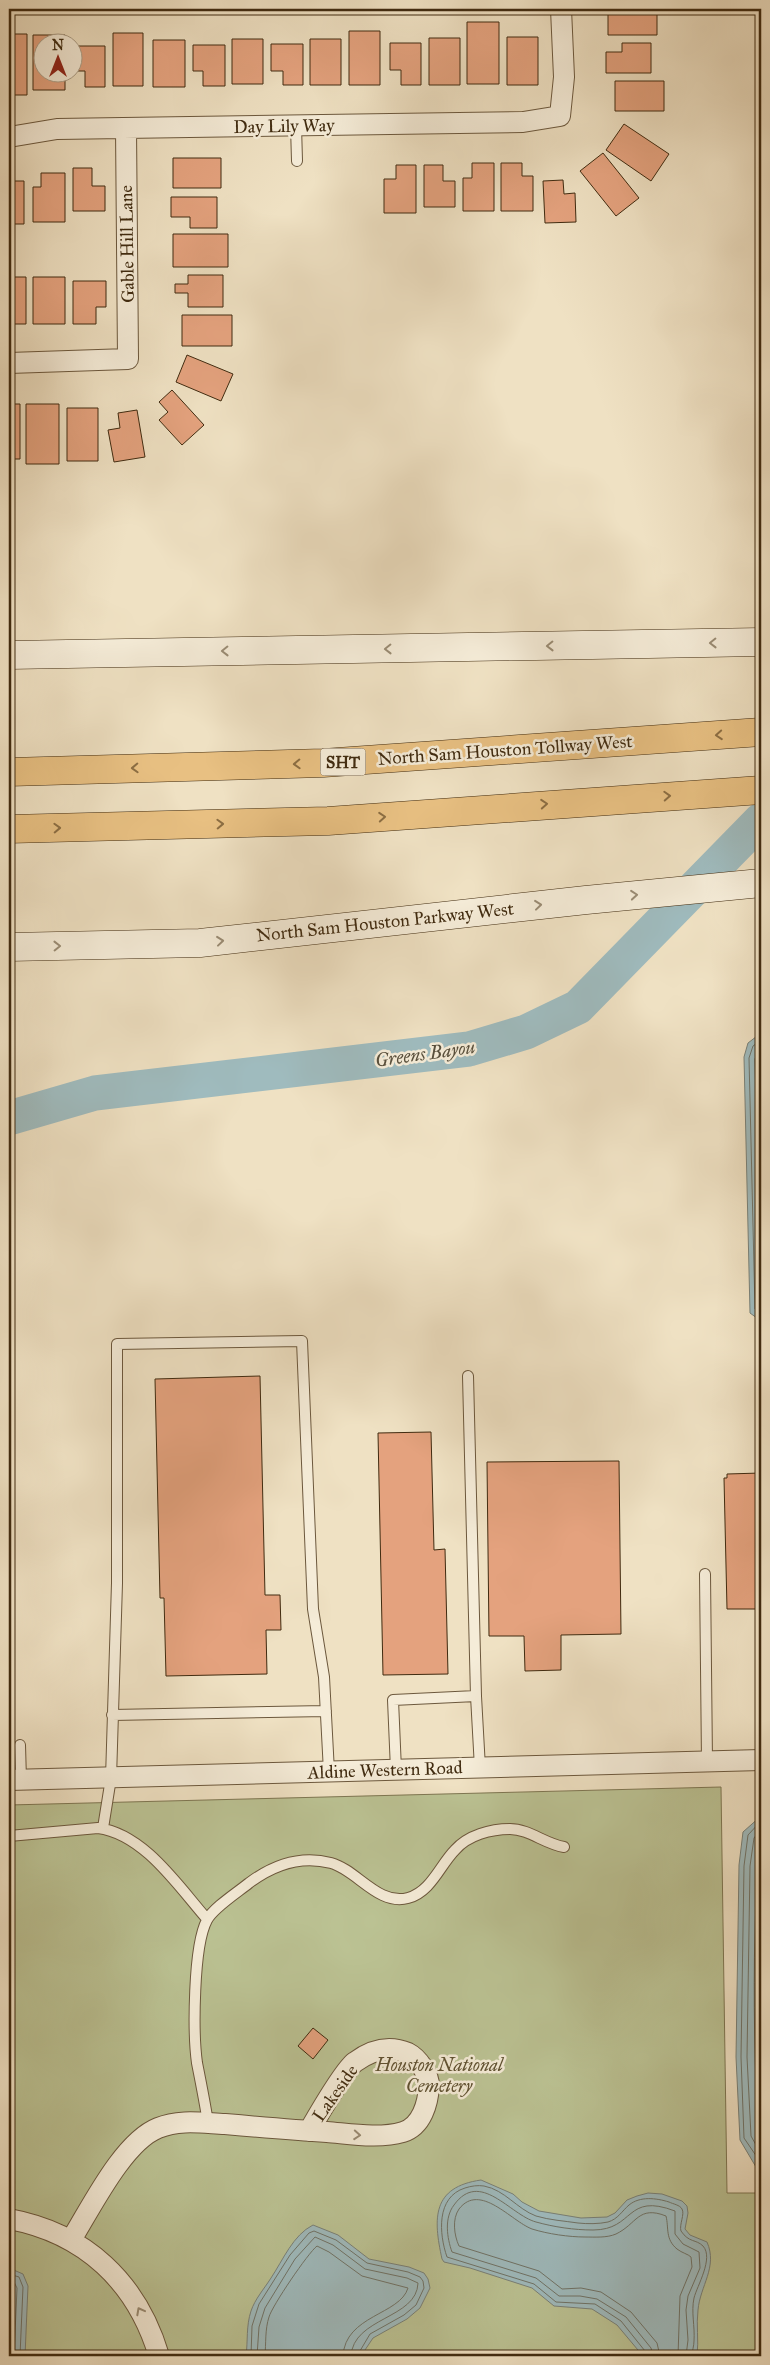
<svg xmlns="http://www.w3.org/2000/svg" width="770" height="2365" viewBox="0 0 770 2365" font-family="'IM FELL Great Primer',serif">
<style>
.green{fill:#bbc293;stroke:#7e7652}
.water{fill:#9fbbbe;stroke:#798178}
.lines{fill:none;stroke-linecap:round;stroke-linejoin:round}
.shore{stroke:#707367;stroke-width:1}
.river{stroke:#9fbbbe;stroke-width:35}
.building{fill:#e4a27e;stroke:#402b10}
.service-casing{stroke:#6c583d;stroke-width:12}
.minor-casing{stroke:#6c583d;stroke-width:22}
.secondary-casing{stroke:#402b10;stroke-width:29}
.motorway-casing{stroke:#402b10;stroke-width:29}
.service{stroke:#f5ecd8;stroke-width:10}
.minor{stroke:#f5ecd8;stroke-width:20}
.secondary{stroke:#f5ecd8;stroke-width:28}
.motorway{stroke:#e8c082;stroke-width:28}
.oneway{stroke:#9a8c74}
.oneway2{stroke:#8c6e43}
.labels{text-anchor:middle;stroke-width:5;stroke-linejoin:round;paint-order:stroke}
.shield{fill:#f5ecd8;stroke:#76654c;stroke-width:1}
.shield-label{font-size:16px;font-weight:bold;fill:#402b10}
.street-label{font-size:18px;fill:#402b10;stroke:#f5ecd8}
.park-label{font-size:18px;font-style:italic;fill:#5f5131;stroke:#f5ecd8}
.water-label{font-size:19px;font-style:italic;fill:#584f3c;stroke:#f5ecd8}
</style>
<rect width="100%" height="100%" fill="#efe1c3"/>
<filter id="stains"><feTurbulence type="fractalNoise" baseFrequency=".004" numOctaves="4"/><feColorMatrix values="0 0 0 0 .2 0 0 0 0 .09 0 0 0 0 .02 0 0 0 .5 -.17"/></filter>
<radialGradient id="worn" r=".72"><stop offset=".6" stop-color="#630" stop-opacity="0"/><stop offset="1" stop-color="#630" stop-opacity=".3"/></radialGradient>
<path class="green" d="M721,1787L727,2193H761V2356H9V1805Z"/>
<path class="water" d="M761,1033V1321L750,1313L744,1057L748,1043Z
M761,1816V2169L756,2167L740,2140L736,2057L739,1865L743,1832Z
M481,2180L513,2194L522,2202L539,2211L581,2218L607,2217L615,2213L627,2200L637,2196L648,2193L662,2194L682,2201L687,2206L688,2213L685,2229L690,2235L707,2242C718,2267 700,2286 698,2310C696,2325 699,2340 697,2356H643L617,2325L592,2309L554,2306L532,2288L470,2268L444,2262L442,2259C433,2218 432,2187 481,2180Z
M313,2225L338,2235L369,2259L409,2267L424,2273L428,2279L430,2288L420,2308L407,2319L373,2338L361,2356H246C248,2341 246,2326 251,2311C255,2299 264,2289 271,2278C283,2260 293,2235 313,2225Z
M9,2268L23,2274L28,2286L25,2356H9Z"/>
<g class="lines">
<path class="shore" d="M761,1040L753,1046L749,1058L755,1309L761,1315
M761,1047L758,1050L755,1059L761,1307
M761,1821L748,1835L744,1866L741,2057L744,2138L761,2163
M761,1829L754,1838L750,1866L747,2057L751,2136L761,2154
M761,1841C756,1871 756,1901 755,1932C753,1999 755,2067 758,2134L761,2140
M9,2274L19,2277L23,2287L20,2356
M9,2280L14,2282L17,2288L14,2356
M251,2356L252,2326L259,2304L290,2255L309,2233L314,2231L336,2240L367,2263L408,2272L420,2277L423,2281L424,2288L416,2305L404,2315L370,2334L357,2356
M257,2356L259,2327L265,2308L295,2259L315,2237L333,2245L365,2269L407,2278L418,2283C417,2319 353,2317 351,2356
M265,2356C266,2343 265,2329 269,2317C272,2306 308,2253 317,2246L329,2252L362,2276L408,2288C400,2315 345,2315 343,2356
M647,2356L645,2351L621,2321L595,2304L556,2302L534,2284L447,2257C439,2234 436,2197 465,2188C471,2186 478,2185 484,2186C505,2190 517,2209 536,2216C549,2220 565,2221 578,2223C587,2224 599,2224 608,2222C618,2219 622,2211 629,2205C640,2196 656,2198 669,2202C673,2204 680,2205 682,2209C685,2214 679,2225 681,2231C689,2243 696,2239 703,2246C714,2258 697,2286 694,2298C691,2312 695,2326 694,2341C694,2346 692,2351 692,2356
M653,2356L651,2348L626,2317L597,2299L580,2296H559L536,2278L452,2252C447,2238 444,2218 454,2205C480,2169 510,2215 536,2222C554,2227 574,2230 593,2230C635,2230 625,2192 675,2211V2234L683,2244L699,2252L700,2268L688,2296L686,2310L688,2340L686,2356
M660,2356L657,2343L631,2312L601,2292L581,2288L562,2289L539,2271L459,2246C454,2235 452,2219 459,2209C480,2182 511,2221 532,2229C548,2234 569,2237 585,2237C595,2237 607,2238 616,2234C637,2224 638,2205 666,2216C669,2228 665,2239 677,2249C682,2253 688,2254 691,2257L692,2267L680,2296L678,2356"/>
<path class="river" d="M9,1118L95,1093L469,1049L526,1032L578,1007L761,820"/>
</g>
<path class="building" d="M608,9H657V35H608Z
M467,22H499V84H467Z
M349,31H380V85H349Z
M113,33H143V86H113Z
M9,34H27V95H9Z
M33,35H65V42H42V72H65V90H33Z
M507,37H538V85H507Z
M429,38H460V85H429Z
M232,39H263V84H232Z
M310,39H341V85H310Z
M153,40H185V87H153Z
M390,43H421V85H401V70H390Z
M622,43H651V73H606V52H622Z
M271,44H303V85H283V71H271Z
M193,45H225V86H203V71H193Z
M74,46H105V87H85V71H74Z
M615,81H664V111H615Z
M624,124L669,154L651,181L606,150Z
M603,153L639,198L616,216L580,171Z
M173,158H221V188H173Z
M472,163H494V211H463V178H472Z
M501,163H522V176H533V211H501Z
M396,165H416V213H384V179H396Z
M424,165H443V181H455V207H424Z
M73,168H92V186H105V211H73Z
M41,173H65V222H33V187H41Z
M563,180L564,194L575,193L576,222L545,223L543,181Z
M9,181H24V224H9Z
M171,197H217V228H190V217H171Z
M173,234H228V267H173Z
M188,275H223V307H188V293H175V284H188Z
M9,277H26V324H9Z
M33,277H65V324H33Z
M73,281H106V307H96V324H73Z
M182,315H232V346H182Z
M187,355L233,374L221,401L176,382Z
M172,390L204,425L182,445L159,420L168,412L159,402Z
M9,404H20V459H9Z
M26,404H59V464H26Z
M67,408H98V461H67Z
M137,410L145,457L114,462L108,430L120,428L118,413Z
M260,1376L265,1595H280L281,1630H266L267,1674L166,1676L164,1598H160L155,1379Z
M431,1432L434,1550L445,1549L448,1674L383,1675L378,1433Z
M619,1461L621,1634L561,1635V1670L525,1671L524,1636H489L487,1462Z
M761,1473V1663L759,1609H727L724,1478H727V1474Z
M313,2028L328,2040L313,2059L298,2046Z"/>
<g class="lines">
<g class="service-casing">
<path id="service" d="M296,126L297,161
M468,1376L476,1696
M705,1574L707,1762
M112,1715L326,1711
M20,1745L21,1780
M396,1770L393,1700L476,1696L480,1768
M103,1828L111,1778L117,1583V1344L302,1341L313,1609L324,1677L329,1772
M9,1836L98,1828C144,1834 178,1886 207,1919
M208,2123C205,2103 201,2083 197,2063C193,2034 193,1946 207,1920C213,1908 238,1892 249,1883C273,1865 301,1855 331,1863C357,1870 378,1906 408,1898C431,1892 440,1865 455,1850C468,1835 491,1829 510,1829C529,1829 545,1844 564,1847"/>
</g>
<g class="minor-casing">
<path id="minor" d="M9,137L57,129L523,122L560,116L564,77L561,9
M9,363L128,359L126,128
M9,1780L761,1760
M9,2219C85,2233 137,2282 159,2356
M71,2240C91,2208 123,2142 158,2128C180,2119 202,2123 225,2124C259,2127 293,2130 327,2132C351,2134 379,2139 403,2132C422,2126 428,2103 429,2086C429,2074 418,2058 408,2053C389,2045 371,2050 355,2062C345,2069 317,2117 309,2131"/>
</g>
<g class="secondary-casing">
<path id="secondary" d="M9,655L761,642
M9,947L200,943L586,900L761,883"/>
</g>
<g class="motorway-casing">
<path id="motorway" d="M9,772L323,763L761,732
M9,829L328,821L761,790"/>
</g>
<use href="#service" class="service"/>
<use href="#minor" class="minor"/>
<use href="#secondary" class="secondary"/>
<use href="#motorway" class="motorway"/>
</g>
<defs><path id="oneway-chevron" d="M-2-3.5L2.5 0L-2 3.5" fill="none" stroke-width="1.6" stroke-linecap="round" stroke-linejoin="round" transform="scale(1.25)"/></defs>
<g class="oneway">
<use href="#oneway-chevron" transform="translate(713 643) rotate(179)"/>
<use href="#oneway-chevron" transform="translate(550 646) rotate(179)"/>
<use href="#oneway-chevron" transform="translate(388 649) rotate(179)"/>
<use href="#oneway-chevron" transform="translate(225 651) rotate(179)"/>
<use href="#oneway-chevron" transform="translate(634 895) rotate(-5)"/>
<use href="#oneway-chevron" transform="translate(538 905) rotate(-6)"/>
<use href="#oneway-chevron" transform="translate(220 941) rotate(-6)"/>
<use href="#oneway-chevron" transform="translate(57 946) rotate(-1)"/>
<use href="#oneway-chevron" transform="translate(357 2135) rotate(4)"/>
<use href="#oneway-chevron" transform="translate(140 2311) rotate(-118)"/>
</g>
<g class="oneway2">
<use href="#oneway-chevron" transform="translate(719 735) rotate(176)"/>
<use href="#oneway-chevron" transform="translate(297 764) rotate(178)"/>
<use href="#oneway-chevron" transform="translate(135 768) rotate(178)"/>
<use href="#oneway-chevron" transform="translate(667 796) rotate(-3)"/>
<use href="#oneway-chevron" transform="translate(544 804) rotate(-4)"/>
<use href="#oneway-chevron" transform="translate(382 817) rotate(-4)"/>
<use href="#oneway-chevron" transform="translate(220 824) rotate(-2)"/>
<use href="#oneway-chevron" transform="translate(57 828) rotate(-2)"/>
</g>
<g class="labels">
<rect class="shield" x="320.5" y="748.5" width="45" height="27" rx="4"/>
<g class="shield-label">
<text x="343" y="768">SHT</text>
</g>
<g class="street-label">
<text transform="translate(284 126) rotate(-1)" y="6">Day Lily Way</text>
<text transform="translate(127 244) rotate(-91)" y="6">Gable Hill Lane</text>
<text transform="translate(505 750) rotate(-4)" y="6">North Sam Houston Tollway West</text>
<text transform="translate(385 922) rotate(-6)" y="6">North Sam Houston Parkway West</text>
<text transform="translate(385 1770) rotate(-2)" y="6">Aldine Western Road</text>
<text transform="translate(335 2093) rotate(-55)" y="6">Lakeside</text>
</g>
<g class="park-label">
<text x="439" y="2071">Houston National<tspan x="439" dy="21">Cemetery</tspan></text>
</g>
<g class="water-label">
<text transform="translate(425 1053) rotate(-8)" y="7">Greens Bayou</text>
</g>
</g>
<rect width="770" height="2365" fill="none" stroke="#efe1c3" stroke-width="30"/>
<rect x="10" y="10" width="750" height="2345" fill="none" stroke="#402b10" stroke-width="2.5"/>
<rect x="15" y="15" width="740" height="2335" fill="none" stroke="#402b10"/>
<g transform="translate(58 58)"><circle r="24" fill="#f5ecd8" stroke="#ad9f88"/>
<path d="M0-4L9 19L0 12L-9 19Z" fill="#8f2418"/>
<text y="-8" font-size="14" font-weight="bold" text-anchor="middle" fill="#402b10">N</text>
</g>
<rect width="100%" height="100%" filter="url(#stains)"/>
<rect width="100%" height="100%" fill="url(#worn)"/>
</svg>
